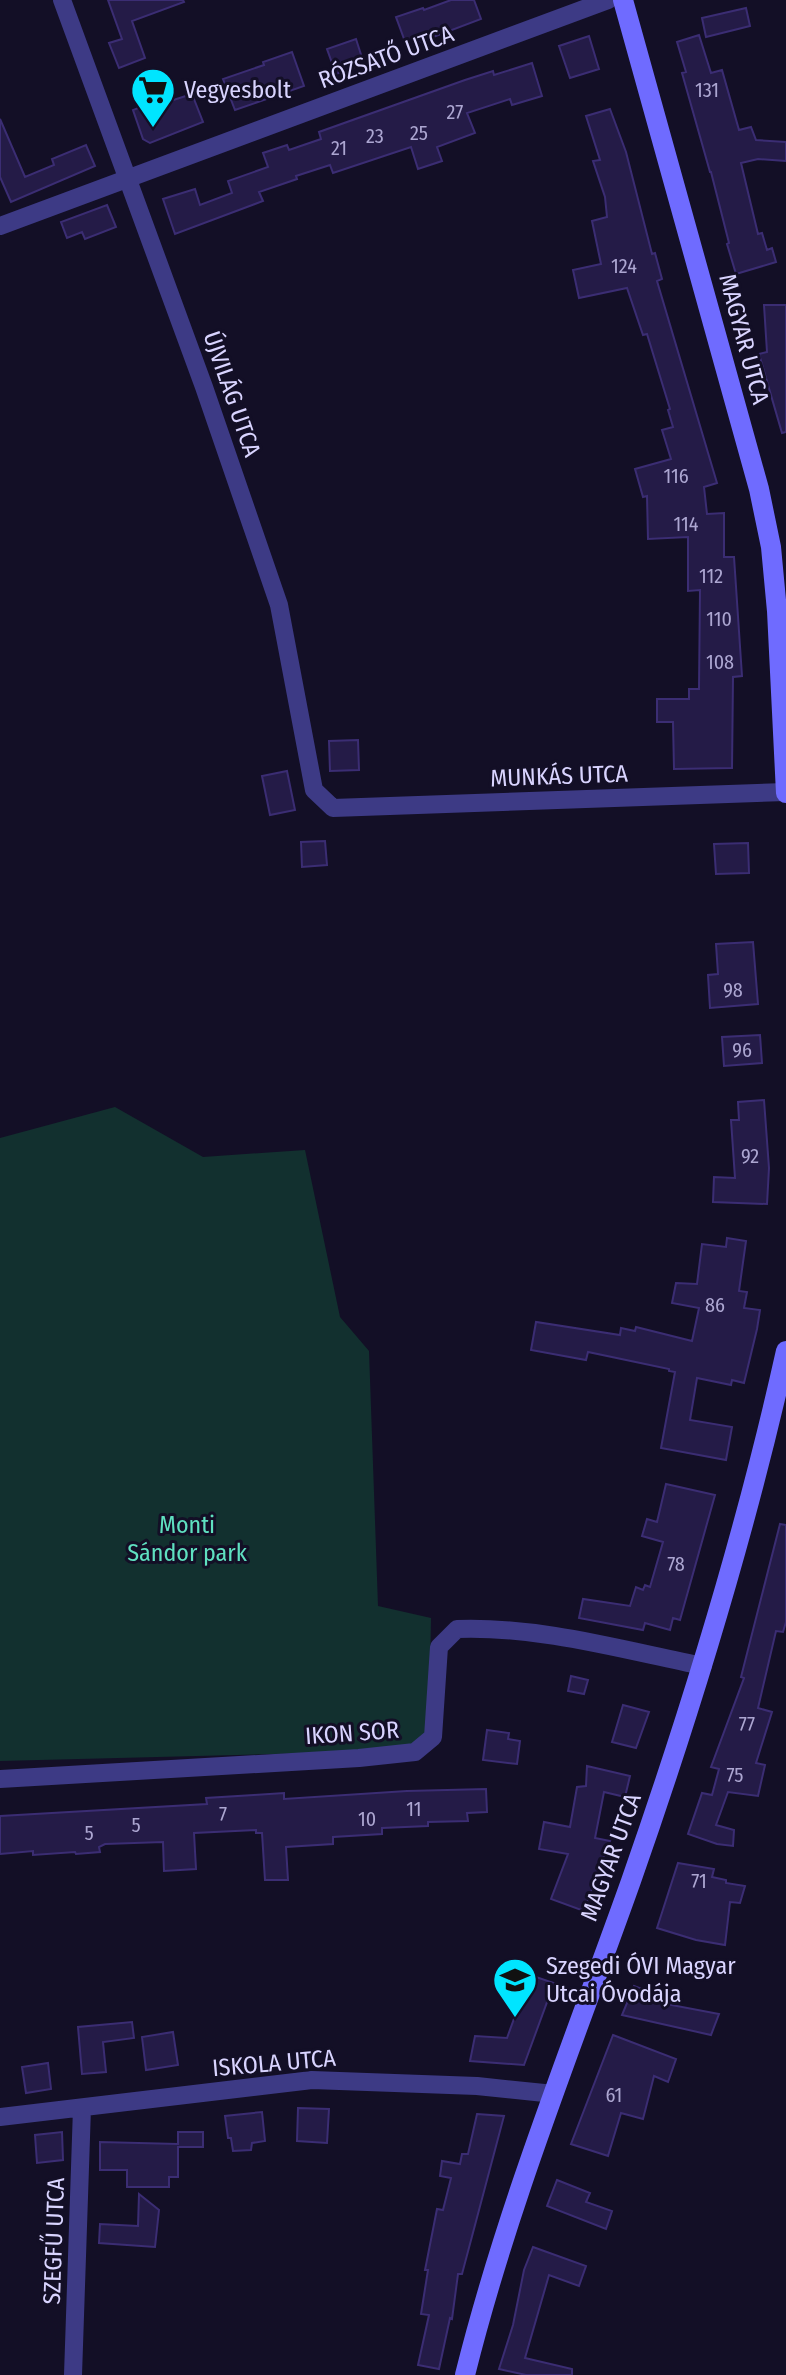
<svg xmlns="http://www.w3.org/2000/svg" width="786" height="2375" viewBox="0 0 786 2375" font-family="'Fira Sans Condensed',sans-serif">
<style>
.green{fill:#12302f}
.building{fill:#241b47;stroke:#3b2d73;stroke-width:2}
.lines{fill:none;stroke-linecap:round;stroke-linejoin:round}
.street{stroke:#3d3a85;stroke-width:18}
.secondary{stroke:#6f6bff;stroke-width:20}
.labels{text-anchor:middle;stroke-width:6;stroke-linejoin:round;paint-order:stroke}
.number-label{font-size:20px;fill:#aca6d1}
.street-label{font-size:24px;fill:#d9d4ff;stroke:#130f26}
.poi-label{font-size:24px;fill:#d9d4ff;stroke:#130f26;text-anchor:start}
.park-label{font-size:24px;fill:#5fe0c0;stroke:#130f26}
</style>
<rect width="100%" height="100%" fill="#130f26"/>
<path class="green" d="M115,1107L203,1157L305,1150L340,1317L369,1351L378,1606L431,1618L429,1728L415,1744L393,1751L0,1761V1138Z"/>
<path class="building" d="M108,0H183L184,2L132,21L145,58L119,68L109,43L122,39Z
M451,0H474L481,19L407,47L396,17L423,8L424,10Z
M746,8L750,26L706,37L702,18Z
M699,35L711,73L722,70L739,130L751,127L756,140L786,142V161L758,159L741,163L758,234L762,233L767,250L772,248L776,262L736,274L727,244L729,243L711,172H710L682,73L686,72L677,42Z
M589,36L599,69L570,78L559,46Z
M356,39L364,64L336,74L327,49Z
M292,52L304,86L235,110L223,79L264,65L263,62Z
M532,63L542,96L512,105L510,99L467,113L475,133L437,147L442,161L418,169L411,147L333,173L330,165L296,176L297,179L259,192L263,201L175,234L163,199L195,189L200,205L232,193L228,181L268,167L263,153L287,145L289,150L321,139L319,132L465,80L493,71L494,75Z
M192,94L203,122L150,143L143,139L133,110L162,99L164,103Z
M610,109L626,152L652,254L655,253L662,279L657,281L717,483L704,487L707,514L724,513V557H734L742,676L733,677L732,768L674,769L673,722H657V699H689V689H699L700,590L688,591V537L648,539L647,496L643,497L635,469L671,459L662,430L673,427L668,410L670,409L647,334L643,335L627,288L579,298L573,270L601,264L592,221L607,217L605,197L593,161L600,160L586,116Z
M0,119L25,177L54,165L52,159L86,145L95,166L11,202L0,177Z
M107,205L116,227L85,239L82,232L67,238L61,222Z
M764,305H786V432L782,433L759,354L767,352Z
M358,740L359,770L330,771L329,741Z
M287,771L295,810L270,815L262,776Z
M325,841L327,865L302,867L301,842Z
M748,843L749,873L716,874L714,844Z
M753,942L758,1004L710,1008L708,975L718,974L716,944Z
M760,1035L762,1063L724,1066L722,1037Z
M764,1100L769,1168L767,1204L713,1202L714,1177L735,1178L731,1120H739L738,1102Z
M727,1238L746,1241L739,1291L747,1292L744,1308L760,1310L757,1329L744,1383L732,1380L731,1385L697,1378L690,1420L732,1427L726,1460L661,1448L675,1372L669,1371V1369L588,1352L586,1360L531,1350L536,1322L620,1335L621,1328L635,1331L636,1327L692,1341L699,1308L672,1303L676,1283L697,1284L702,1244L726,1247Z
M666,1484L715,1495L680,1620L673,1618L670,1630L645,1623L643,1630L579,1618L583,1599L630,1606L636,1587L643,1590L645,1585L650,1587L663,1542L642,1536L647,1519L657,1522Z
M780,1524L786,1525V1622L783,1632L776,1631L758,1708L772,1712L756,1763L765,1765L758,1796L728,1792L716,1825L734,1830L733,1846L717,1844L688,1834L702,1793L712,1795L719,1769L711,1767L744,1678L741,1677Z
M571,1676L588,1680L584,1694L568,1691Z
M623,1705L649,1712L636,1748L612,1742Z
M487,1730L509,1733L508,1739L520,1741L517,1764L483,1760Z
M587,1766L630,1776L625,1797L604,1792L595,1838L610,1841L584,1911L551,1899L568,1854L539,1849L544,1822L570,1827L577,1787L586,1786Z
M486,1789L487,1812L467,1813L468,1821L428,1822V1826L382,1828V1834L333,1837V1844L286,1847L288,1880H265L262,1833H256V1830L194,1833L196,1869L164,1871L163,1842L105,1844L99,1847L100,1852L76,1854L75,1852L33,1855V1851L0,1854V1816L207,1804L206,1798L254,1795L284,1793V1799L407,1791Z
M678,1863L714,1869L712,1877L726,1880V1883L745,1886L740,1903L730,1902L725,1945L696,1940L657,1928Z
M530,1975L554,1983L524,2065L470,2061L475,2036L507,2038Z
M634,1986L663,1997L661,2003L719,2014L711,2035L622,2015Z
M132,2022L134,2038L103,2042L106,2072L82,2074L78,2027Z
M173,2032L178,2065L146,2070L142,2037Z
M613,2035L676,2059L668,2082L654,2076L643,2119L621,2113L608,2156L571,2144Z
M48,2063L51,2089L26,2093L22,2067Z
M298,2108L329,2109L327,2143L297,2141Z
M262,2112L265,2141L252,2143L251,2150L233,2151L231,2138H228L225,2116Z
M477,2114L504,2116L462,2274H458L452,2319L450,2318L439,2369L418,2365L429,2315L421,2314L428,2270H425L437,2209L443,2210L451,2178L440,2176L442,2161L460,2164L462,2154H468Z
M62,2132L63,2160L37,2163L35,2135Z
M178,2132H203V2147H178V2177H169V2187H127V2170H100V2142L178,2144Z
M557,2180L590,2193L586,2202L612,2211L606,2229L547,2206Z
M139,2194L159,2210L155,2247L99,2243L100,2224L138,2226Z
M533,2247L586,2266L579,2286L549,2275L525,2358L572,2369V2375H526L499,2369L513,2325L524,2270Z"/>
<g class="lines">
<path class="street" d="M62,0L204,387L279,605L314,790L333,808L786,792
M0,226L608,0
M0,1779L359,1758L415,1752L433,1737L439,1647L457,1629C540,1626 623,1650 703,1666
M0,2117L312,2080L477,2086L554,2094
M73,2375L82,2108"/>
<path class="secondary" d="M623,0L759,489L771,547L777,611L786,793
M465,2375C507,2206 573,2044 631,1881C692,1707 746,1531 786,1351"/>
</g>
<defs>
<g id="supermarket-pin" transform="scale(2.3)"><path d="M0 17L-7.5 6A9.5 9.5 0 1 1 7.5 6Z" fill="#00e5ff" stroke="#130f26"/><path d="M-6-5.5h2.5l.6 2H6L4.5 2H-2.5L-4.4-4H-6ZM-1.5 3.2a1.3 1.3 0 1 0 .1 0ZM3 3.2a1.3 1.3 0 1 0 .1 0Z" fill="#111"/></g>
<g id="school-pin" transform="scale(2.3)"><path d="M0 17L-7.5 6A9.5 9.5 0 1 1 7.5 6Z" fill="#00e5ff" stroke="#130f26"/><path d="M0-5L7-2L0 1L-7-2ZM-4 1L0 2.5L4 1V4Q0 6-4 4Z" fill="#111"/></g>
</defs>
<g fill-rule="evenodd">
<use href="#supermarket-pin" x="153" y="90"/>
<use href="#school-pin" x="515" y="1980"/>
</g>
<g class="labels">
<g class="number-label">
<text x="707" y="97">131</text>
<text x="455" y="119">27</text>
<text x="419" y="140">25</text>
<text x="375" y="143">23</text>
<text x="339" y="155">21</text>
<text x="624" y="273">124</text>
<text x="676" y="483">116</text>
<text x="686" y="531">114</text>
<text x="711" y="583">112</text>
<text x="719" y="626">110</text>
<text x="720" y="669">108</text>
<text x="733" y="997">98</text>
<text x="742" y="1057">96</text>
<text x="750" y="1163">92</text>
<text x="715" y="1312">86</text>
<text x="676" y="1571">78</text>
<text x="747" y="1731">77</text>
<text x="735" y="1782">75</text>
<text x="414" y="1816">11</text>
<text x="223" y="1821">7</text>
<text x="367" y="1826">10</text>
<text x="136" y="1832">5</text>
<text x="89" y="1840">5</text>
<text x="699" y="1888">71</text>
<text x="614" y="2102">61</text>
</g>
<g class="street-label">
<text transform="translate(386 57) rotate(-20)" y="8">RÓZSATŐ UTCA</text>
<text transform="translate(744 339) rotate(75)" y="8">MAGYAR UTCA</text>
<text transform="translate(232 394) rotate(71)" y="8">ÚJVILÁG UTCA</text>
<text transform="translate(559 776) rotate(-2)" y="8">MUNKÁS UTCA</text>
<text transform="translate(352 1733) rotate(-4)" y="8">IKON SOR</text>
<text transform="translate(611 1857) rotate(-70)" y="8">MAGYAR UTCA</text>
<text transform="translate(274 2063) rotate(-5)" y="8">ISKOLA UTCA</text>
<text transform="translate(54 2241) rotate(-88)" y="8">SZEGFŰ UTCA</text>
</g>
<g class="poi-label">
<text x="184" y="98">Vegyesbolt</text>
<text x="546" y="1974">Szegedi ÓVI Magyar<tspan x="546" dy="28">Utcai Óvodája</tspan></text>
</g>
<g class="park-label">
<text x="187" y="1533">Monti<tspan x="187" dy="28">Sándor park</tspan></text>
</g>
</g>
</svg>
